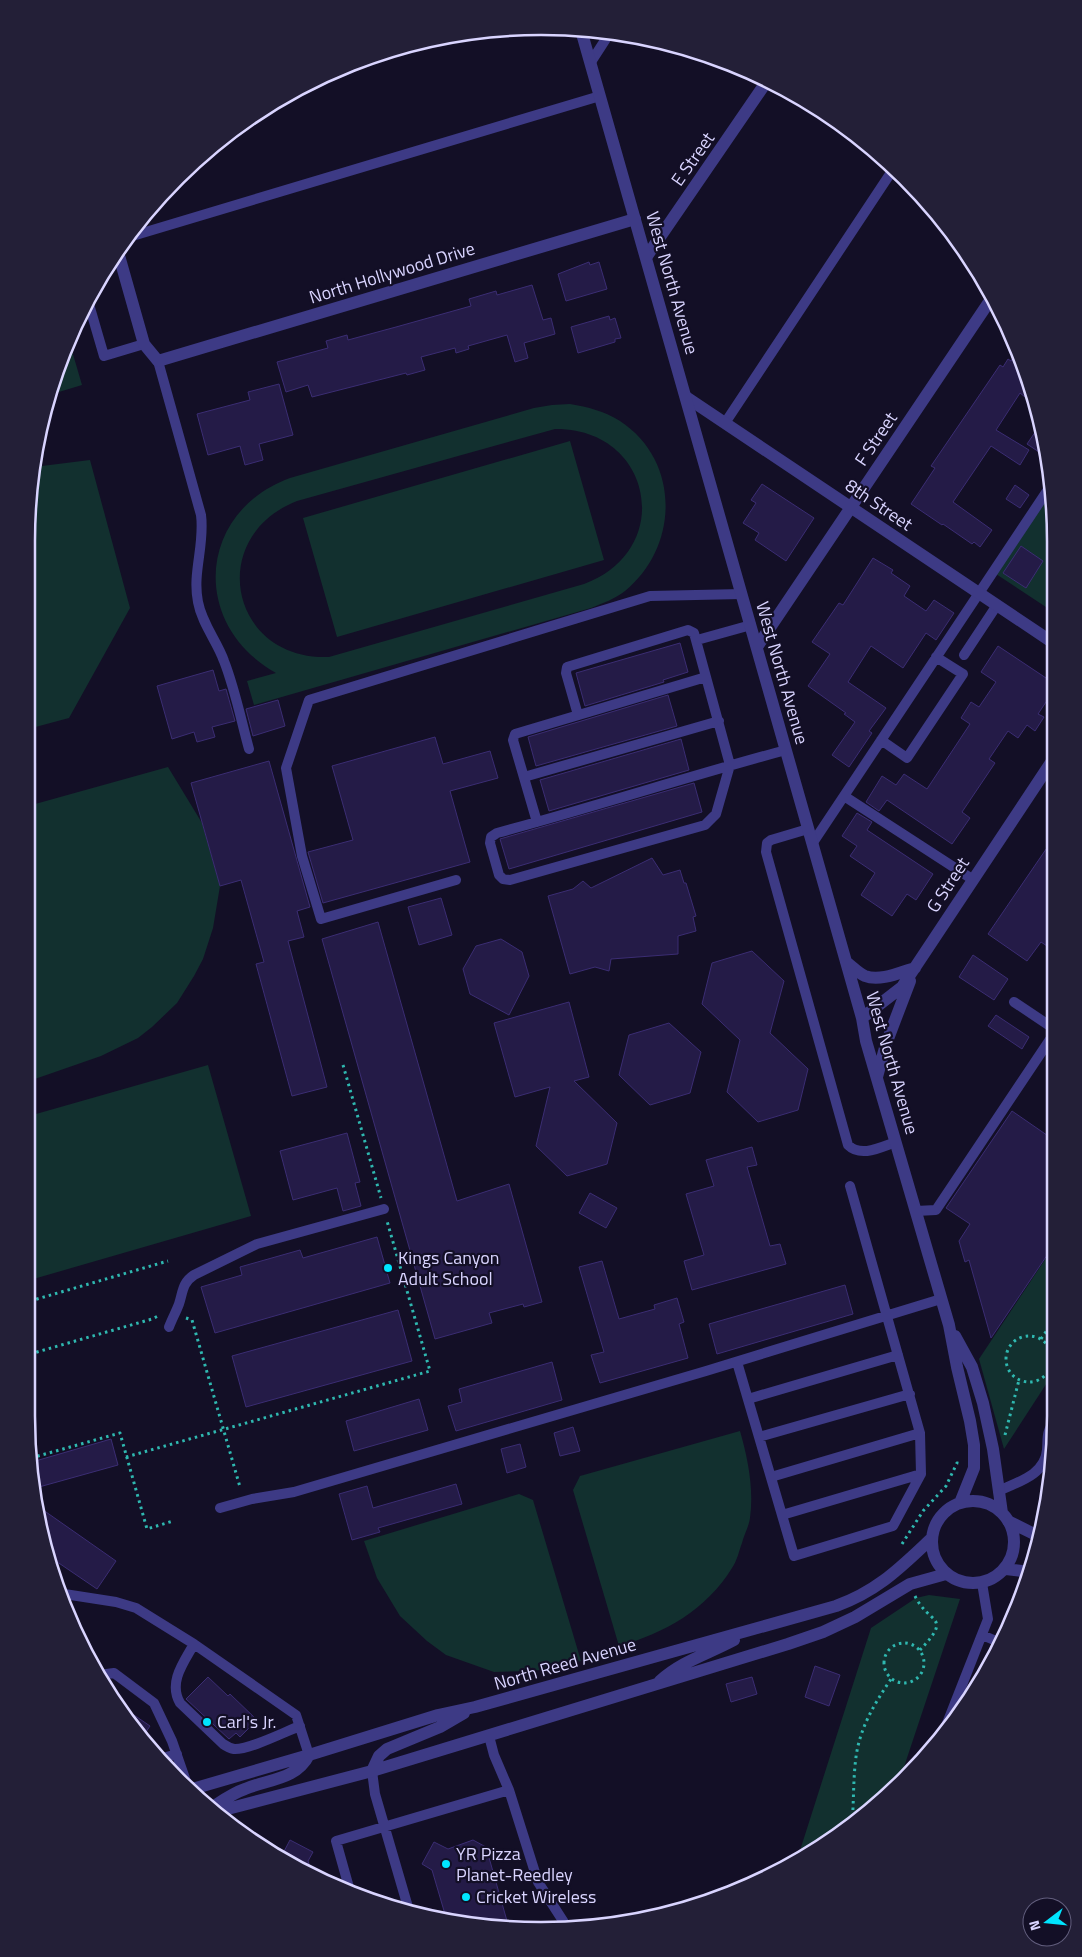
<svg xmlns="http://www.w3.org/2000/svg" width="1082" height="1957" viewBox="0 0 1082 1957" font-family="'Titillium Web',sans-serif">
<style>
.green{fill:#12302f;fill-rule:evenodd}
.building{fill:#241b47;stroke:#3b2d73}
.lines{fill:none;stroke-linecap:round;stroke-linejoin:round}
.path{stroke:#2fb8b0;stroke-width:3;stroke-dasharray:2.5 4;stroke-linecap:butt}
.service{stroke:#3d3a85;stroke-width:10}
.minor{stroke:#3d3a85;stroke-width:12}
.tertiary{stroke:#3d3a85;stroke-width:12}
.poi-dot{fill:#00e5ff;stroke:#130f26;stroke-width:2}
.labels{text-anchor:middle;stroke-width:4.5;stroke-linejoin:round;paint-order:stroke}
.street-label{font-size:18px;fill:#d9d4ff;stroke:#130f26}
.poi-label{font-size:18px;fill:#d9d4ff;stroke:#130f26;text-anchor:start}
.rim{fill:none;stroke:#d9d4ff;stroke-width:2.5}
</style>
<rect width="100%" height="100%" fill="#130f26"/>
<path class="green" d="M70,344L82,385L49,395Z
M570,404C588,407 604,411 620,421C681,461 679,547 625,591C615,599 603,603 591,608L254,705L247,681L276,673C190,625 197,512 290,478L534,408L552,405ZM555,429C653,428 676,550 584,584L329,657C230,661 205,537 297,501Z
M570,441L604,560L337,637L303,518Z
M90,460L130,608L69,718L28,729L27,508L34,467Z
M1051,485L1052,611L993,572Z
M168,767L202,823L220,886L213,928L203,959L194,976L177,1003L152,1027L138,1038L101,1056L32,1080L29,1070L28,806Z
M208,1065L251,1216L30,1280L29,1116Z
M1054,1246V1372L1004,1449L979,1359Z
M740,1431C748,1459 754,1489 750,1518C749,1526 744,1535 742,1543C739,1551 737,1561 732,1568C706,1610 665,1633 619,1646L573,1490L580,1476Z
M519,1494L533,1500L581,1661L552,1669L529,1671L494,1672L446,1655L427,1641L400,1616L377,1578L364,1541Z
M929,1595L960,1599L898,1785L880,1803L796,1863L871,1628L916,1598Z"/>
<path class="building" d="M589,262L590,265L599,262L607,289L566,301L558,274Z
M532,285L543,320L551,318L555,334L524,343L528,358L515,362L507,335L468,346L469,349L456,353L455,348L421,357L425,370L407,375L406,373L312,397L308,385L286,392L277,362L328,348L326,341L347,335L348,340L396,327L471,306L469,299L496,291L497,295Z
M609,316L610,320L615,318L621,338L615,339V342L578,353L571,327Z
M1017,351L1028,375L1031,388L1025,397L1020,393L996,430L1029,450L1020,465L991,446L953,502L992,530L980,547L974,542L972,544L943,524L942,525L911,504L935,468L931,466L1000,365L1003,367L1008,359L1011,361Z
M279,384L293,435L259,444L263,460L245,465L240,446L208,455L197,414L250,400L248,392Z
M1040,425L1048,458L1027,444Z
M762,484L814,518L786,561L755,540L759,533L743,523L756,503L751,500Z
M1015,485L1029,495L1020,508L1006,499Z
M1021,546L1043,561L1026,588L1003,573Z
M873,558L893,570L891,573L910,586L904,596L926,611L934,600L954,613L936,640L926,633L903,668L871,646L848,682L886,708L869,731L872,733L849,767L832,755L855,722L844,714L846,713L808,686L830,654L812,642L839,603L843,605Z
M680,643L688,672L663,680L664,682L585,706L576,673Z
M998,646L1052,682V693L1038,714L1044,717L1035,731L1027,725L1018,738L1008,731L989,759L995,763L962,812L970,818L952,844L887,800L879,811L866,802L882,776L896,785L904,774L927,789L970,724L961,718L971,702L979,707L996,682L981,672Z
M213,670L219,691L226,689L235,721L212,727L215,737L197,742L194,732L172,739L157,686Z
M668,695L677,726L536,766L528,737Z
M278,700L285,726L253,736L246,709Z
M435,737L443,764L490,751L498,778L450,791L470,862L323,903L308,852L353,840L332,766Z
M681,739L689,770L549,811L540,780Z
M269,761L310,907L297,911L304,937L288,941L327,1087L292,1096L256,964L264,962L241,880L220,886L191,783Z
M694,783L702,812L509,869L500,839Z
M857,813L872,822L867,830L933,874L916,900L907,894L892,916L861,895L875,873L850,856L857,846L842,836Z
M1053,839V919L1047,929L1053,933V950L1041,942L1027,961L988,934Z
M652,858L663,875L680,870L684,883H686L696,916L693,917L696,931L678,936V954L611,959L609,971L595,967L570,974L548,896L573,889L583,881L591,888Z
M441,898L452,935L419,945L408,907Z
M378,922L457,1201L509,1184L542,1302L524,1307L523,1304L489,1313L492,1323L435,1339L322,939Z
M501,939L522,952L529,976L509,1015L470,994L463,969L476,946Z
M752,951L784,981L770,1033L808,1069L798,1110L758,1122L727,1092L740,1040L702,1004L712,963Z
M973,955L1008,979L994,1000L959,977Z
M569,1002L589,1077L574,1081L617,1123L607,1164L567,1176L536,1146L550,1087L515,1097L494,1023Z
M996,1015L1029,1037L1022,1049L988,1026Z
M669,1023L701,1052L690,1093L650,1105L619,1075L629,1035Z
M1012,1111L1054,1140V1245L991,1338L969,1260L965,1262L959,1241L970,1224L946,1208Z
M347,1133L360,1182L355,1183L361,1206L343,1211L337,1188L293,1200L280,1151Z
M752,1147L757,1165L747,1167L770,1246L780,1244L786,1264L692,1290L684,1261L704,1255L686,1194L714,1186L706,1160Z
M590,1193L617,1208L606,1228L579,1213Z
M377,1237L390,1283L215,1333L201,1287L242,1275L240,1267L300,1250L303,1258Z
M602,1261L619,1319L655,1309L654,1305L677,1298L684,1322L679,1324L688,1358L600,1383L591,1355L604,1352L579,1267Z
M845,1285L853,1314L717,1354L709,1324Z
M398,1310L412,1361L246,1407L232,1356Z
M552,1362L562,1400L456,1431L448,1406L462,1402L459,1389Z
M419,1399L428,1430L354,1451L346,1421Z
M573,1427L580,1451L560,1456L554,1433Z
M111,1439L118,1465L39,1487L32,1462Z
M520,1444L526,1467L507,1473L501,1449Z
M456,1484L462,1504L378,1528L380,1532L352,1540L339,1494L367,1486L373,1508Z
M36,1505L116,1561L97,1589L47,1555Z
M815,1666L840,1675L829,1706L805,1697Z
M208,1677L228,1696L230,1694L257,1720L240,1737L236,1733L229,1739L186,1699Z
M752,1677L757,1694L731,1702L726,1684Z
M115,1702L150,1726L141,1739L132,1729Z
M290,1840L313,1852L308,1861L313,1877L280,1859Z
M473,1840L486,1847L509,1928L474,1926L447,1921L432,1870L422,1864L434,1842L448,1849Z"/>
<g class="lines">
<path class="path" d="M343,1065L381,1198
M30,1301L168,1261
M186,1318L192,1320L240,1487
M1006 1359a23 23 0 1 1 46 0a23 23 0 1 1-46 0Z
M1041,1339L1054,1320
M30,1354L152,1319L160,1315
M1005,1435L1019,1380
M126,1457L430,1371L387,1221
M31,1458L120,1433L147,1529L173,1521
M902,1544L923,1511L946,1486L957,1463L962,1464
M915,1596C929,1625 953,1615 920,1650
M884 1663a20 20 0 1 1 40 0a20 20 0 1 1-40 0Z
M852,1823C854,1801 853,1779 856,1757C860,1727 875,1703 891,1679"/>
<path class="service" d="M591,62L611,31
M129,237L600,96
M88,301L104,356L144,344
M158,361L201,515C205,545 192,573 198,602C202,624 217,641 224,661C235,689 241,720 249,749
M725,423L894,168
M697,640L751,625
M964,655L997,605
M578,715L566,673L567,667L688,630L694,633L730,765L716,814L705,825L510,880L503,879L499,875L490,843L491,837L497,833C594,807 689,776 786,750
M881,740L907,758L963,674L936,657
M524,777L719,721
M844,796L972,879
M537,822L513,740L515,734L706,677
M808,829L771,840L767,843L766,852L848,1145C861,1158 881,1147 896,1142
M812,844L1051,485
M456,880L321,919L302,856L286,768L309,700L650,596L742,594
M1014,1002L1053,1028
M916,1211L936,1210L1053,1035
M169,1327C172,1319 176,1312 179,1304C183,1292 182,1283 194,1275L257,1244L384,1209
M737,1362L794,1556L893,1526L921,1474L920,1433L850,1186
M748,1399L898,1355
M759,1437L910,1394
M771,1477L920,1433
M998,1491C1018,1482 1045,1475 1047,1450C1048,1436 1046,1433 1055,1420
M220,1508L252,1499L294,1492L706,1371L941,1299
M782,1515L921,1474
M58,1593L116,1602L136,1608L194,1644L296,1715L309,1755
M982,1635L1001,1643
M194,1644C184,1662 168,1682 180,1703L223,1744C226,1746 229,1748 234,1749C249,1750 284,1732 300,1726
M99,1675L114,1673L154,1703L172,1741L189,1790
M489,1736L494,1755L509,1790L538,1882L565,1924L567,1929
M942,1736L988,1619L982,1583
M159,1759L177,1754
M372,1771L375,1794L410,1914
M350,1891L336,1841L509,1790"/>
<path class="minor" d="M118,252L144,344L158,361L635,219
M647,256L767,81
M686,397L1052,642
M757,647L991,299"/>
<path class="tertiary" d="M581,30L862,1018L866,1041L949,1325L957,1367L970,1421L974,1445V1468L960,1503
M846,962C852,966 858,973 865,976C880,982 901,972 915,968
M862,1018L902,987L1052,761
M877,1077L886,1044L910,981
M955,1336L972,1367L983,1403L993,1449L1002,1513
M932 1542a41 41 0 1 1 82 0a41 41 0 1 1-82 0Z
M1008,1521L1038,1536
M1006,1569L1030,1572
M660,1681C682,1661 708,1654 734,1640
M372,1771L379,1756L387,1749L440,1727L464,1713
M189,1790L309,1755L438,1715L475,1707L836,1606C878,1591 901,1567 932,1538
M211,1808C222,1801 233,1793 245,1789C269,1779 296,1780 309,1755
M216,1812L372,1771L788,1644L823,1632L855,1617L910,1584L946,1574"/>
</g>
<g class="poi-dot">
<circle cx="388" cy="1268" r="5"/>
<circle cx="207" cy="1722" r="5"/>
<circle cx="446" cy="1864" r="5"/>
<circle cx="466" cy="1897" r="5"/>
</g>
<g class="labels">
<g class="street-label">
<text transform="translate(693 159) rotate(-55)" y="6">E Street</text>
<text transform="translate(392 273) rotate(-17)" y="6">North Hollywood Drive</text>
<text transform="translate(672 283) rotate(74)" y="6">West North Avenue</text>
<text transform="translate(876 439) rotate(-56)" y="6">F Street</text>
<text transform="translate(879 505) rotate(34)" y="6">8th Street</text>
<text transform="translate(782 673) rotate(74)" y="6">West North Avenue</text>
<text transform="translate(948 885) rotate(-57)" y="6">G Street</text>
<text transform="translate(892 1063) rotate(74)" y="6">West North Avenue</text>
<text transform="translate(565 1664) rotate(-16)" y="6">North Reed Avenue</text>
</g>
<g class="poi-label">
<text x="398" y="1264">Kings Canyon<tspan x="398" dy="21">Adult School</tspan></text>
<text x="217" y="1728">Carl's Jr.</text>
<text x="456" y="1860">YR Pizza<tspan x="456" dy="21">Planet-Reedley</tspan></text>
<text x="476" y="1903">Cricket Wireless</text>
</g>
</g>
<path d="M0 0H1082V1957H0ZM541 35H541A506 506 0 0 1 1047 541V1416A506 506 0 0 1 541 1922H541A506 506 0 0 1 35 1416V541A506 506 0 0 1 541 35Z" fill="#231f37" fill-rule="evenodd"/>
<path class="rim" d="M541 35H541A506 506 0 0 1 1047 541V1416A506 506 0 0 1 541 1922H541A506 506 0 0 1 35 1416V541A506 506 0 0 1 541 35Z"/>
<g transform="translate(1047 1922) rotate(254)"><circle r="24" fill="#130f26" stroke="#625e7d"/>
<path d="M0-4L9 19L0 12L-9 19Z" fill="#00e5ff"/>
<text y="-8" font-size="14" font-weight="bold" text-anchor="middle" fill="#d9d4ff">N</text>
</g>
</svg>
